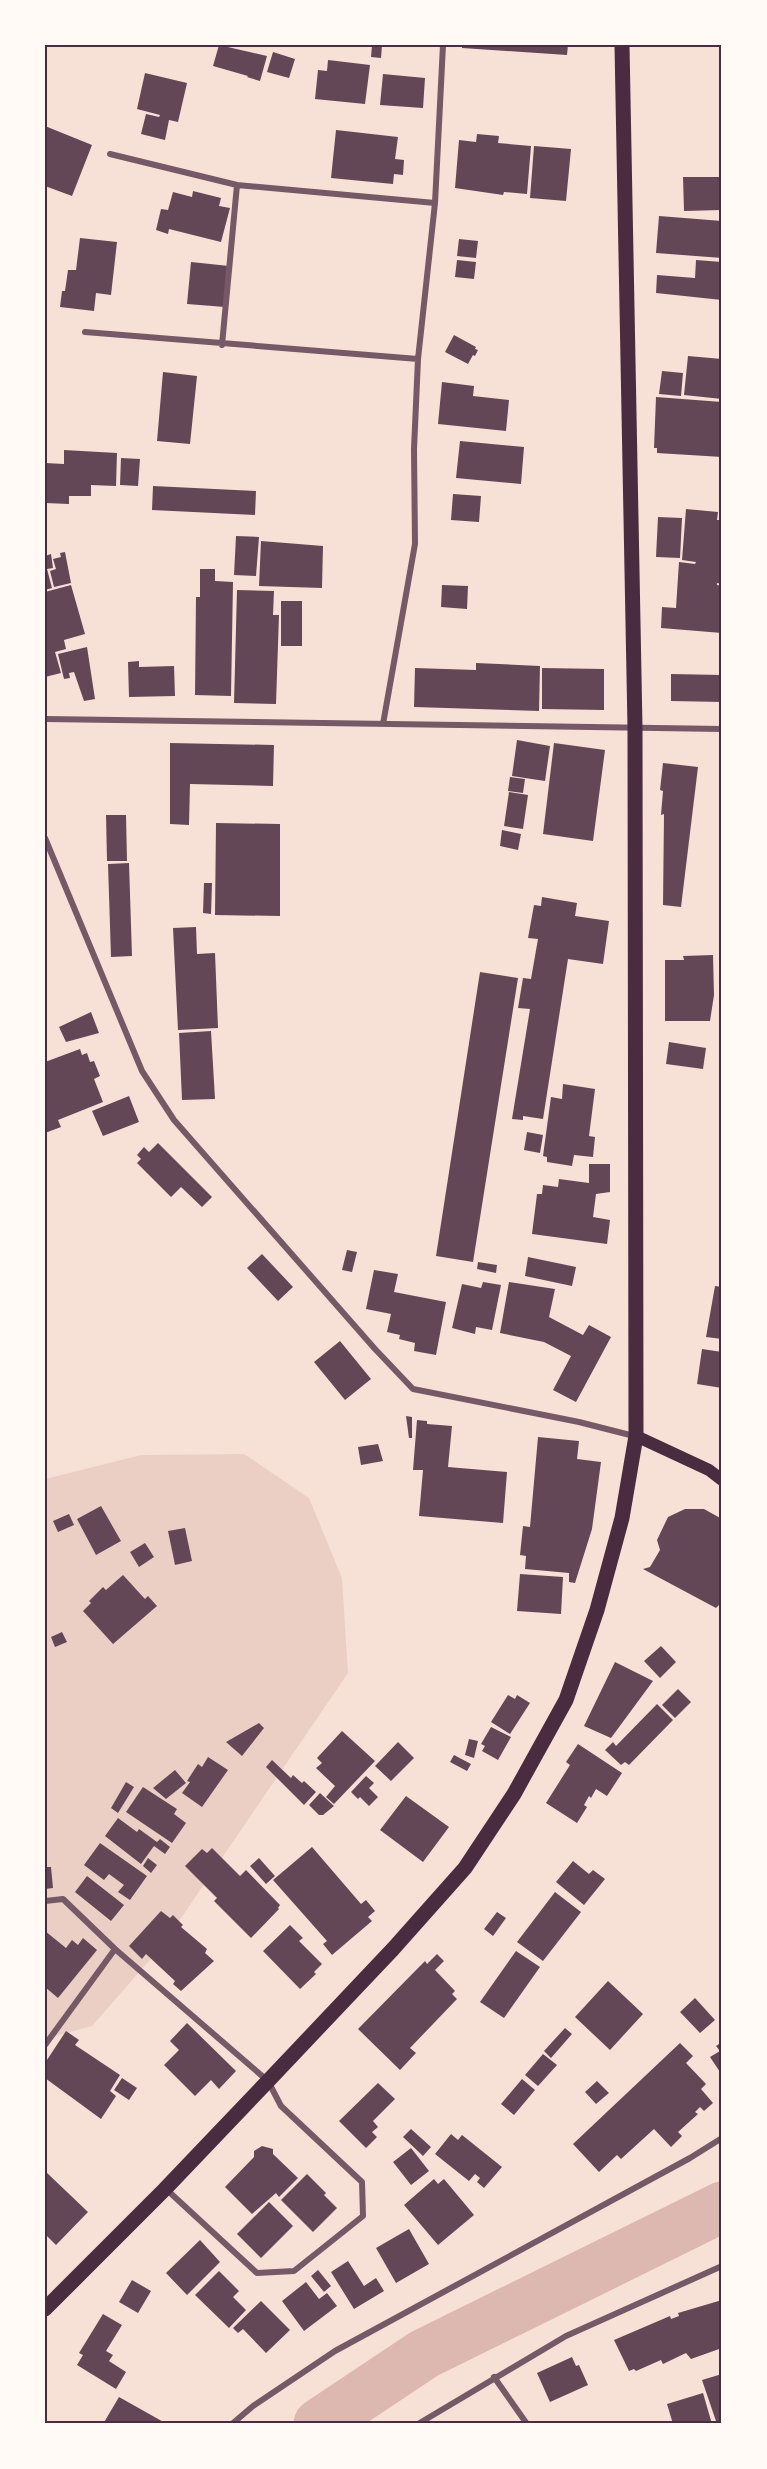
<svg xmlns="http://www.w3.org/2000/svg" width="767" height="2469" viewBox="0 0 767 2469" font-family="Arial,sans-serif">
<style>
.green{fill:#ebcfc5}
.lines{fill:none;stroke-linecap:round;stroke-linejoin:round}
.river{stroke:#dcb8b0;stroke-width:51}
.building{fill:#644757}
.minor{stroke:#755966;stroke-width:6}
.secondary{stroke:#4a2c40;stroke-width:12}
.primary{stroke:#4a2c40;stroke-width:15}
.neatline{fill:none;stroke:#4a2c40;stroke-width:2}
</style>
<rect width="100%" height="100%" fill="#f7e1d7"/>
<path class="green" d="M244,1454L309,1498L342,1578L348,1673L162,1946L92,2026L45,2039V1479L141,1455Z"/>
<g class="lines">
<path class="river" d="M319,2424L424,2354L722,2207"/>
</g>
<path class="building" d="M219,45L267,56L260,81L247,77L248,76L213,66Z
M372,45H382L381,58L371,57Z
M462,45H568L567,55L462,48Z
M273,52L295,59L289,78L267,72Z
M328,60L370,65L365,104L315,99L318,70L327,71Z
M145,73L187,83L178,122L169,120L165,140L141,134L146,114L159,117L160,115L137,109Z
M383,74L425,78L423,108L380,105Z
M45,126L92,145L72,196L45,186Z
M336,130L398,137L395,159L404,160L403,175L394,174L393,184L331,178Z
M477,134L499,136L498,143L531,146L527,194L504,192L503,195L455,188L459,140L476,142Z
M534,146L571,149L566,201L530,198Z
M683,177H722V210L684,211Z
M193,191L221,198L219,206L230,208L221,242L169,229L168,234L156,230L161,209L168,210L173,192L192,197Z
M659,216L722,221V258L656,253Z
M80,238L117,242L111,295L96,293L94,311L60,307L62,291H65L68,270H76Z
M459,239L478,241L476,258L457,256Z
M457,260L476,262L474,279L455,277Z
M696,260L722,262V300L656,293L657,275L695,278Z
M191,262L229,266L225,307L187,304Z
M454,335L476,347L475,349L478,350L475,356L473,355L468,364L445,352Z
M688,356L722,359V399L684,395Z
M662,371L683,373L681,396L659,394Z
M163,372L197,376L190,444L157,441Z
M442,382L474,386L473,396L509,400L506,431L438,424Z
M656,397L722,402V457L657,453V448H654Z
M460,441L524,447L521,484L456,478Z
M64,450L117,453L116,486L91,485V496H69V504L45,503V463L64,464Z
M121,458L140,459L138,486L120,485Z
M153,486L256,491L255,515L152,510Z
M453,494L481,496L479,522L451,520Z
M686,509L718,512L717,520H722V584L717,583V585L722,586V633L661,628L662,607L676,608L679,562L695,564L696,562L682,560Z
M658,517L682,518L680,558L656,557Z
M236,536L259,537L256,576L234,575Z
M261,541L323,546L322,588L259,586Z
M65,552L71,583L54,587L50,571L56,569L53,559L61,557L60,553Z
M51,554L53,568L47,569L52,588L45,590V556Z
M200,569H215V581L233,582L231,696L195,695L196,597H200Z
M71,585L85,634L64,640L66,649L55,652L61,673L45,677V592Z
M442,585L468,586L467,609L441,607Z
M237,590L274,591L273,615H279L276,704L234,703Z
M281,601H302V646H281Z
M87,647L95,699L84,701L74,672L69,673L70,678L64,679L58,654Z
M139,661V667L174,666L175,696L129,697L128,662Z
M476,663L540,666L539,711L414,707L415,668L476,670Z
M542,668L604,669V710L542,709Z
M671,674L722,675V702L671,701Z
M517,740L550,746L545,781L512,776Z
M170,743L274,745L273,786L190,784L189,825L170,824Z
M554,743L605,750L593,841L543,834Z
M663,763L698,767L681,907L663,905L664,814L661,815L663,791L660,790Z
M510,777L525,779L523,793L508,791Z
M509,792L528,795L523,829L504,826Z
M106,815H126L127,861H107Z
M216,823L280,824V916L215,915Z
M502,830L521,834L518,850L500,846Z
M129,863L132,956L111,957L108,864Z
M204,883H212L211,914L203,913Z
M542,897L577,903L575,916L609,921L603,964L568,959L543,1119L523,1116V1120L512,1119L530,1009L518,1008L523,978L531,979L538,939L528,938L534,905L541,906Z
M196,927L197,954L215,953L218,1028L178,1030L173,928Z
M713,955L714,995L710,1021H665V960H684L683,956Z
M480,972L518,978L473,1262L436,1256Z
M91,1012L99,1033L66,1042L59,1027Z
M211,1031L215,1099L182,1100L179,1033Z
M669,1042L706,1048L703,1069L666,1064Z
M80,1049L82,1055L87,1053L90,1062L94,1061L100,1076L94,1079L103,1102L58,1120L61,1127L45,1133V1062Z
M563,1084L595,1089L589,1136L595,1137L593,1157L574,1155L572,1166L547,1162V1157L543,1156L551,1097L562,1099Z
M129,1096L139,1122L103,1136L92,1111Z
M527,1132L543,1135L540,1153L524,1150Z
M158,1143L212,1197L202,1207L181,1187L171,1197L137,1163L141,1159L137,1155L144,1147L149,1152Z
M589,1164H610V1192L596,1194L593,1217L610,1220L607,1244L532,1234L537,1194H542L543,1185L558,1187L559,1179L589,1183Z
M347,1250L357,1252L352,1272L342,1270Z
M262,1254L293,1287L278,1301L247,1268Z
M528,1257L576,1267L572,1286L525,1276Z
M478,1262L497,1265L496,1273L477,1269Z
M374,1270L398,1274L394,1292L446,1302L436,1355L414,1351L415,1343L399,1339L400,1335L387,1332L391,1314L366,1309Z
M483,1282L501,1285L492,1330L476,1327L475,1334L452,1328L462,1284L481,1288Z
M509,1282L555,1289L549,1317L583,1335L589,1325L611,1337L576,1402L553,1390L571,1356L544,1342L500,1333Z
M715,1286L722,1287V1339L706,1337Z
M340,1341L371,1379L345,1400L314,1362Z
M702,1349L722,1352V1388L697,1384Z
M406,1416L412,1417V1438H409Z
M417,1420L427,1421V1424L452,1426L448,1467L507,1472L503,1523L419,1516L423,1470H413Z
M538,1437L579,1441L577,1459L601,1462L592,1529L575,1583L569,1582V1573L525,1569L526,1556L520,1555L523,1526L530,1527Z
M378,1444L383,1461L361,1465L358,1447Z
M101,1506L121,1541L96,1555L77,1519Z
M685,1509H704L722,1519V1602L716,1608L643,1569L650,1567L660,1550L657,1540L668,1517Z
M69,1514L74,1525L58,1532L53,1521Z
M185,1528L192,1561L175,1565L168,1531Z
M145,1543L154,1557L139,1567L130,1552Z
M520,1574L563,1577L561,1614L517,1611Z
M123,1575L145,1599L148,1596L157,1606L113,1644L83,1611L91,1603L89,1601L103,1587L106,1590Z
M62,1632L67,1642L55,1647L51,1637Z
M661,1646L676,1662L660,1678L644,1661Z
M615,1662L653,1681L611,1738L584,1726Z
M678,1689L691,1702L675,1718L662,1705Z
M508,1695L515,1699L517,1695L530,1703L510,1734L491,1722Z
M657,1704L673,1720L629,1765L625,1762L621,1765L605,1750L613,1742L616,1746Z
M259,1723L264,1728L242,1756L226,1742Z
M491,1727L511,1737L498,1760L482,1751L485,1746L481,1744Z
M342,1731L375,1761L334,1804L326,1797L335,1786L316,1768L322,1763L317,1758Z
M469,1739L478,1741L474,1758L465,1755Z
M398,1742L414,1758L391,1781L375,1766Z
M578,1744L622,1773L607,1796L596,1789L591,1798L589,1796L584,1805L587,1807L577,1823L546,1803L570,1765L566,1762Z
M454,1755L471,1764L467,1771L450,1762Z
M208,1757L228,1770L202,1807L182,1793L190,1782L187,1781L198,1764L202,1767Z
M272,1760L291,1778L293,1775L302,1783L304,1781L316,1792L304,1805L266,1767Z
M175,1770L186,1783L166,1799L153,1788Z
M366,1776L374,1783L369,1788L378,1797L369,1806L360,1797L358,1799L351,1792Z
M126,1782L134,1787L118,1813L111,1808Z
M143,1787L177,1809L174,1814L186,1823L172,1843L126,1812Z
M320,1793L334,1806L323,1815H319L309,1805Z
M406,1796L449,1827L423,1862L380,1830Z
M118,1818L137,1832L139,1829L157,1842L160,1839L170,1847L165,1854L154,1846L141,1864L105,1836Z
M100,1843L147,1876L130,1900L118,1892L124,1885L109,1874L104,1880L84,1865Z
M312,1847L361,1904L366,1900L375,1911L368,1917L372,1921L332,1955L323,1944L327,1941L273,1880Z
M212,1848L240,1876L246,1870L280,1905L278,1908L279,1909L251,1938L214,1901L217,1898L185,1866L202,1849L207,1853Z
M148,1858L157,1865L151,1873L143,1866Z
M259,1858L275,1876L266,1884L250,1866Z
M573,1861L589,1874L593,1870L605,1879L584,1905L556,1882Z
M45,1867H51L53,1888L45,1889Z
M87,1876L124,1905L111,1921L75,1892Z
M555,1892L581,1912L543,1961L517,1942Z
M161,1911L170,1918L173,1915L183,1925L181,1927L207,1949L205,1953L214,1961L181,1991L173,1984L175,1981L146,1954L142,1959L129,1946Z
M497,1912L506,1918L493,1936L484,1929Z
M290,1925L303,1938L299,1941L322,1964L314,1972L316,1974L300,1989L263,1951Z
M45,1931L66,1948L72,1940L78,1945L83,1938L97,1950L58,1998L45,1987Z
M516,1951L540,1967L504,2018L480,2002Z
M437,1954L444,1961L435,1970L455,1991L452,1994L457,1999L410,2048L416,2053L400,2070L358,2029L425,1961L427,1964Z
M608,1981L643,2014L610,2050L575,2017Z
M695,1998L715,2020L700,2033L680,2012Z
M187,2023L236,2071L219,2089L211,2080L195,2096L164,2065L179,2050L170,2041Z
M565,2028L572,2034L551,2058L544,2051Z
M66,2031L79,2040L75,2045L120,2075L110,2091L116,2096L101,2119L45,2078V2063Z
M722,2042V2075L710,2057L720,2051L716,2046Z
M680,2043L693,2056L686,2063L706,2084L701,2089L713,2103L704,2111L700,2107L695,2112L698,2114L678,2132L682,2136L671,2147L654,2129L621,2159L617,2155L599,2172L573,2144Z
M543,2054L557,2065L538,2086L525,2075Z
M122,2078L137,2088L129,2100L114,2090Z
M522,2079L535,2090L514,2115L501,2104Z
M597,2081L609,2093L596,2104L585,2092Z
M378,2083L395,2099L373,2121L378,2127L372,2132L377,2137L366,2148L339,2121Z
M411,2129L431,2147L423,2156L403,2137Z
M451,2134L458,2140L462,2135L502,2167L484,2188L477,2182L480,2178L475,2174L469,2181L435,2154Z
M262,2146L273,2149V2154L298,2178L279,2197L276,2193L252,2214L225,2187L254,2157V2151Z
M411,2148L429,2171L411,2185L393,2162Z
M45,2171L88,2212L56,2245L45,2234Z
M307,2174L326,2193L324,2195L337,2208L313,2232L281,2200Z
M434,2179L438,2184L444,2179L474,2215L438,2245L404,2205Z
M269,2202L293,2226L261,2258L237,2234Z
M409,2229L429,2264L396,2283L376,2248Z
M200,2240L220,2262L187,2295L166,2273Z
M348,2261L364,2286L376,2278L384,2291L354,2309L331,2272Z
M318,2270L331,2286L324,2292L311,2276Z
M219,2271L239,2291L233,2297L246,2310L229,2328L195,2295Z
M132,2280L151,2291L138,2313L119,2302Z
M306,2282L319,2299L327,2293L337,2306L304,2331L282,2301Z
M722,2300V2348L691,2359L686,2353L663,2364L661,2360L636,2371L634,2369L629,2371L614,2340L670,2316L671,2319L679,2316L678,2313Z
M261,2301L290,2330L266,2353L243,2329L238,2333L233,2328Z
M103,2314L122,2325L106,2351L113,2355L109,2361L126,2372L116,2389L77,2365L83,2355L79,2353Z
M572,2357L576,2366L579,2365L588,2385L550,2402L537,2373Z
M722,2374V2424H717L702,2380Z
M703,2393L712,2424H673L667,2404Z
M119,2397L167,2424H103Z"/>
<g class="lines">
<path class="minor" d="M110,154L237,185L435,203
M85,332L418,359
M222,345L237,185
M45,719L722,729
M383,724L415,544L414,449L418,359L435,203L443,45
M45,838L142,1071L174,1120L375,1349L413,1389L579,1422L634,1436
M45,1901L63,1899L115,1949L268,2081L281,2106L362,2182L363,2216L294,2271L257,2273L166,2189
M45,2045L115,1949
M494,2377L527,2424
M232,2424L253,2406L335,2351L690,2158L722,2138
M418,2424L566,2336L722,2266"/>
<path class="secondary" d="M636,1436L709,1470L722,1480"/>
<path class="primary" d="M45,2309L165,2189L268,2081L393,1949L465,1868L514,1794L566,1700L597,1610L622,1518L636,1436L635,728L622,45"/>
</g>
<rect width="767" height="2469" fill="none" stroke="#fffaf5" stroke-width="93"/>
<rect x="46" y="46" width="674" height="2376" class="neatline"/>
</svg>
